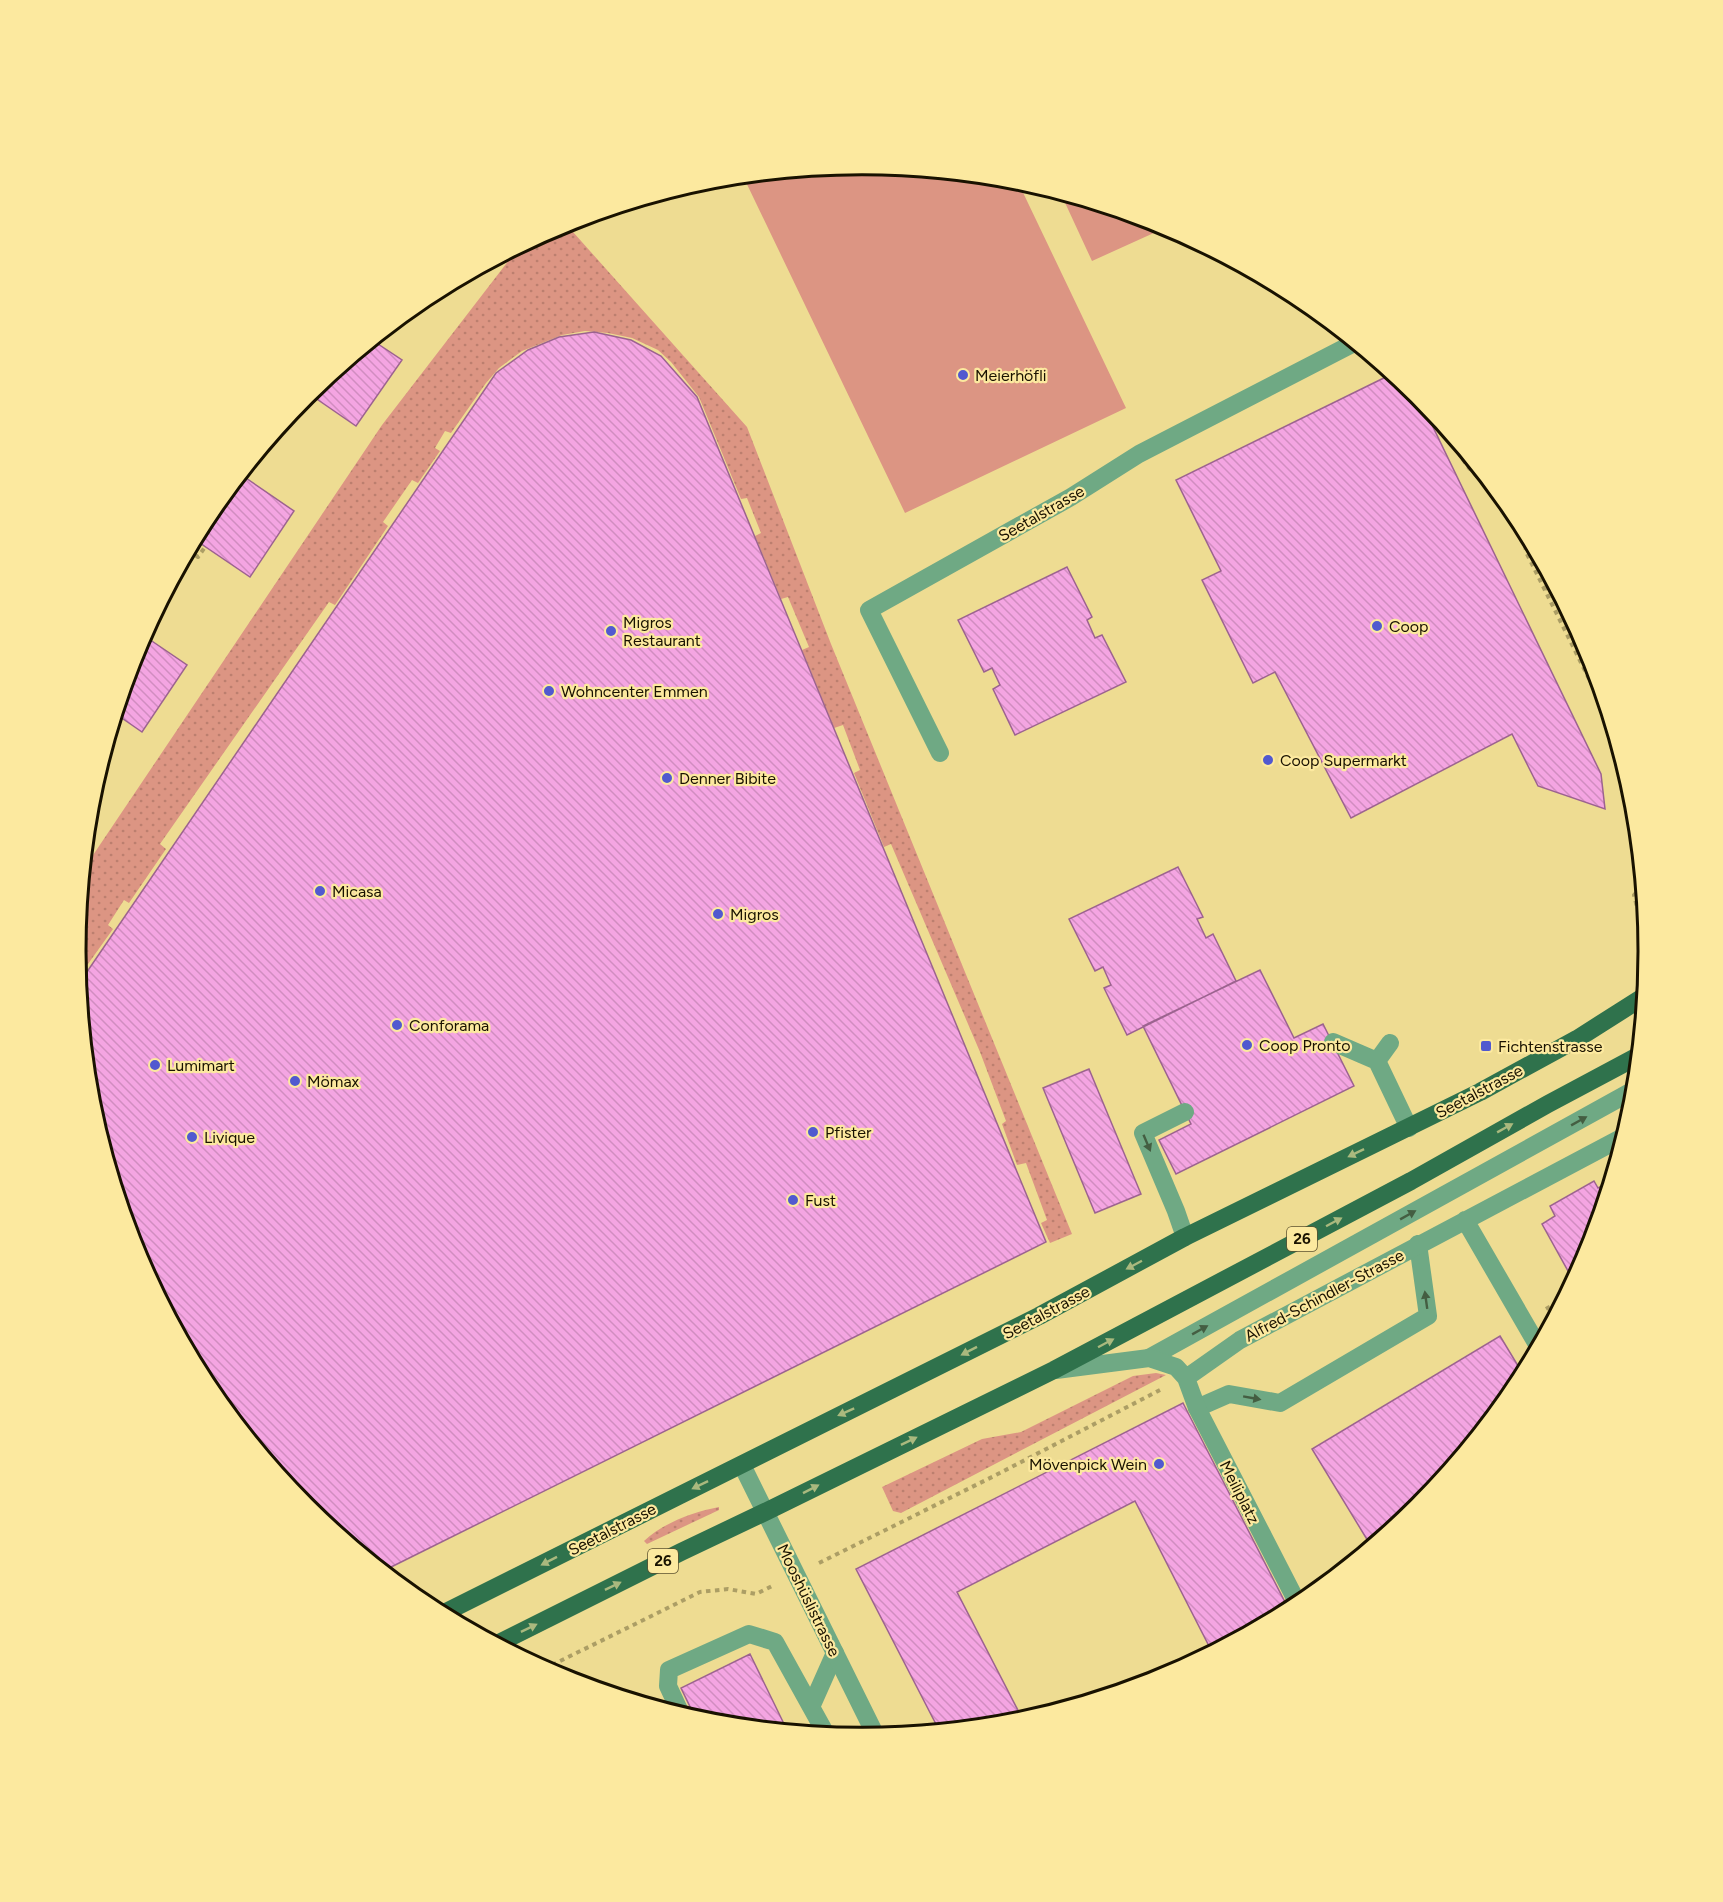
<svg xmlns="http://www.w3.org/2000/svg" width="1723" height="1902" viewBox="0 0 1723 1902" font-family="Figtree,sans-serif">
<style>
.grass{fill:url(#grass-dots)}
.garden{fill:#dc9583}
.building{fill:url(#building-back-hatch);stroke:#9c638f;stroke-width:1.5}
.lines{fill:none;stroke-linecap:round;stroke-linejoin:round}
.path{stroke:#ac9e65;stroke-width:4;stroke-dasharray:4.5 4.5;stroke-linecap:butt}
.service{stroke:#6fa984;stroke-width:18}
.minor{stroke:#6fa984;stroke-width:18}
.tertiary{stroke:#6fa984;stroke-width:18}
.primary{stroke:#2f724c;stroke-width:18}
.oneway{fill:#445e42}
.oneway2{fill:#aab97e}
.poi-dot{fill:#5159cf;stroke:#fce99f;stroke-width:2}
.labels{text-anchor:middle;stroke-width:4.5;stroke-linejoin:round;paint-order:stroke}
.shield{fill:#fce99f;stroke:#5d5230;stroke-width:1.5}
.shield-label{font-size:15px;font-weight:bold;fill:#191200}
.poi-label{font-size:16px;fill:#191200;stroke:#fce99f;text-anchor:start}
.street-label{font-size:16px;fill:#191200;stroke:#fce99f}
.rim{fill:none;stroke:#191200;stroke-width:3}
</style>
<defs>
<pattern id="grass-dots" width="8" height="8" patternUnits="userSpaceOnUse" patternTransform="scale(1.5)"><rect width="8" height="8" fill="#dc9583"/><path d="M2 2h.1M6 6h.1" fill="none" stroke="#bc7f6f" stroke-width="1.8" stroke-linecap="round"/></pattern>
<pattern id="building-back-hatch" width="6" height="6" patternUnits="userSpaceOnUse" patternTransform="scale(1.5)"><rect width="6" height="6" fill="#f4a5e2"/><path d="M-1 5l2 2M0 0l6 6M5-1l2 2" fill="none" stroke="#d18dc0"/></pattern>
</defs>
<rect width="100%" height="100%" fill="#eedc92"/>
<path class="grass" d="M565,223L747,427L831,644L1072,1234L1050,1243L1041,1223L1047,1220L1026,1163L1017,1165L1002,1124L1006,1121L980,1052L891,844L884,847L854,773L860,770L843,725L834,728L802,650L809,647L788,597L781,599L755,536L761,533L747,498L741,499L699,397L671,362L658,350L632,338L608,333L585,331L562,335L522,351L499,368L486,383L451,433L445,431L435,448L440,451L418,483L412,480L383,522L388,526L335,605L329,602L160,844L166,849L129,903L124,900L108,925L113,929L78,978L75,951L83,870L382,425L519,247Z
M1156,1373L1166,1375L901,1513L893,1511L882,1487L982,1439L1021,1432L1133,1376Z
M719,1507V1510L647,1544L644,1541C663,1523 693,1512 719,1507Z"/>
<path class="garden" d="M862,165L1017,180L1126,408L905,513L743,176Z
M1061,194L1163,225L1167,227L1092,261Z"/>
<path class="building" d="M594,332L631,340L661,356L697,397L1046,1242L383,1571L305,1507L207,1388L135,1252L90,1104L78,985L496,373L528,350L559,337Z
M372,340L402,360L356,426L308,393Z
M1392,374L1417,394L1601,774L1605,809L1538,786L1512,734L1351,818L1275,672L1253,683L1202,580L1221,571L1176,480Z
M240,474L294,511L250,577L194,539L208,514Z
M1067,567L1092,617L1087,620L1095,638L1102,635L1126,682L1015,735L993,689L1000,685L992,668L984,672L958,620Z
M143,635L187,665L142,732L116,714L135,650Z
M1178,867L1203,917L1197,919L1206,938L1213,934L1236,981L1127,1035L1104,988L1111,985L1103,967L1095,971L1069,919Z
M1260,970L1294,1038L1323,1024L1354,1086L1176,1174L1159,1140L1191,1124L1143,1026Z
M1089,1069L1141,1194L1095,1213L1043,1088Z
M1594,1181L1598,1188L1609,1182L1588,1252L1573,1280L1542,1224L1555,1216L1550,1206Z
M1500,1336L1523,1374L1515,1388L1417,1507L1371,1546L1312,1449Z
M1183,1403L1289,1610L1211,1650L1135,1501L957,1592L1023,1720L1015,1722L939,1730L856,1569Z
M750,1654L787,1730L708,1722L696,1719L681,1688Z"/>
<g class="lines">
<path class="path" d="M1445,428L1452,444L1469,468L1509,509L1521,531L1527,554L1609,719
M188,550L198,557L205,547
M1545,589L1553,585
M1642,886L1634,895L1637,907L1644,912
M1546,1309L1564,1298
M819,1563L996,1475L1160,1390
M544,1669L700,1592L728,1589L756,1594L772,1586"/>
<path class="service" d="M1333,1042L1377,1061L1409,1128
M1377,1061L1390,1043
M1185,1112L1143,1133L1176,1211L1185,1237
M1149,1358L1634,1090
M1197,1408L1229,1394L1280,1403L1428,1316L1418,1244
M811,1707L835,1653
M681,1714L668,1686L669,1670L749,1634L775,1642L826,1734"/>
<path class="minor" d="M940,753L869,610L1071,497L1139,454L1354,343
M1465,1220L1538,1346
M1056,1370L1149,1358L1176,1367L1186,1378L1197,1408L1297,1602L1300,1604
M1186,1378L1240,1340L1623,1137"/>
<path class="tertiary" d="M742,1465L876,1736"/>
<path class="primary" d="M442,1614L1039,1316L1185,1237L1480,1092L1577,1039L1643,997
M497,1644L681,1552L765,1512L1054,1370L1411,1181L1548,1104L1638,1056"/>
</g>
<defs><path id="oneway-solid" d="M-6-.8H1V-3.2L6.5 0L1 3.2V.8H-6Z" transform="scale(1.5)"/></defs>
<g class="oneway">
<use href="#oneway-solid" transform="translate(1579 1121) rotate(-29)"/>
<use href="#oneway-solid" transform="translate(1147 1143) rotate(67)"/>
<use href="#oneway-solid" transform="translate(1408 1215) rotate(-29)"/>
<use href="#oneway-solid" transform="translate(1426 1300) rotate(-98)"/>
<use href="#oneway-solid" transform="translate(1200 1330) rotate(-29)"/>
<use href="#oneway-solid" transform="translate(1252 1398) rotate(10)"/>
</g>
<g class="oneway2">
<use href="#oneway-solid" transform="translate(1505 1128) rotate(-29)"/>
<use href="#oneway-solid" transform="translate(1356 1153) rotate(154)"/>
<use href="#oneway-solid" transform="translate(1334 1222) rotate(-28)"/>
<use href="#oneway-solid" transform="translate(1134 1265) rotate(152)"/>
<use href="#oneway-solid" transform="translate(1106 1343) rotate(-28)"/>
<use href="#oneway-solid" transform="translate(969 1351) rotate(153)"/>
<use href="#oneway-solid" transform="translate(846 1412) rotate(156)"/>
<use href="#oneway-solid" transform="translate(909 1441) rotate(-26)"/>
<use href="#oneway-solid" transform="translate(700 1485) rotate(154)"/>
<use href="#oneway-solid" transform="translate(811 1489) rotate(-27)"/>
<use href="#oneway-solid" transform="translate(549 1561) rotate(153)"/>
<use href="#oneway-solid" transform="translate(613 1586) rotate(-26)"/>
<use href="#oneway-solid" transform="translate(529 1628) rotate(-26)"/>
</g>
<g class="poi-dot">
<circle cx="963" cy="375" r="6"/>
<circle cx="1377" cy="626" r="6"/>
<circle cx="611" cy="631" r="6"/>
<circle cx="549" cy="691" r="6"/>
<circle cx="1268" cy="760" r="6"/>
<circle cx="667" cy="778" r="6"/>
<circle cx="320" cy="891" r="6"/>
<circle cx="718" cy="914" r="6"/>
<circle cx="397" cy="1025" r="6"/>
<circle cx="1247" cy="1045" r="6"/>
<rect x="1480" y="1040" width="12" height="12" rx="3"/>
<circle cx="155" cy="1065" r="6"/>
<circle cx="295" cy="1081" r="6"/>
<circle cx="813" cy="1132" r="6"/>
<circle cx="192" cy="1137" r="6"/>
<circle cx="793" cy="1200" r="6"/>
<circle cx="1159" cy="1464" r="6"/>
</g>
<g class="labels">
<g class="shield">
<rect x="1287" y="1227" width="30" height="24" rx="4.5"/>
<rect x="648" y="1549" width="30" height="24" rx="4.5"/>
</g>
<g class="shield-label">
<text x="1302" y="1244">26</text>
<text x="663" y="1566">26</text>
</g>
<g class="poi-label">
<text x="975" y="381">Meierhöfli</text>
<text x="623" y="628">Migros<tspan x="623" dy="18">Restaurant</tspan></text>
<text x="1389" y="632">Coop</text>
<text x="561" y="697">Wohncenter Emmen</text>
<text x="1280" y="766">Coop Supermarkt</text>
<text x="679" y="784">Denner Bibite</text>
<text x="332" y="897">Micasa</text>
<text x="730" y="920">Migros</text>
<text x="409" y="1031">Conforama</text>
<text x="1259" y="1051">Coop Pronto</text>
<text x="1498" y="1052">Fichtenstrasse</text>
<text x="167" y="1071">Lumimart</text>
<text x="307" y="1087">Mömax</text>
<text x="825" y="1138">Pfister</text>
<text x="204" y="1143">Livique</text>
<text x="805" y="1206">Fust</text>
<text x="1147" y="1470" text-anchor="end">Mövenpick Wein</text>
</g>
<g class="street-label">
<text transform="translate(1041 513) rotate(-30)" y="6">Seetalstrasse</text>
<text transform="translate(1479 1091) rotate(-28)" y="6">Seetalstrasse</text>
<text transform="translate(1324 1295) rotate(-28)" y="6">Alfred-Schindler-Strasse</text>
<text transform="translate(1046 1312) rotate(-28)" y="6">Seetalstrasse</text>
<text transform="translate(1240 1492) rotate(63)" y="6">Meiliplatz</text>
<text transform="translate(612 1529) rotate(-27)" y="6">Seetalstrasse</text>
<text transform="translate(809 1600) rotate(64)" y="6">Mooshüslistrasse</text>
</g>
</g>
<path d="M0 0H1723V1902H0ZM86 951a776 776 0 1 1 1552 0a776 776 0 1 1-1552 0Z" fill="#fce99f" fill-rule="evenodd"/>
<path class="rim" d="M86 951a776 776 0 1 1 1552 0a776 776 0 1 1-1552 0Z"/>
</svg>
